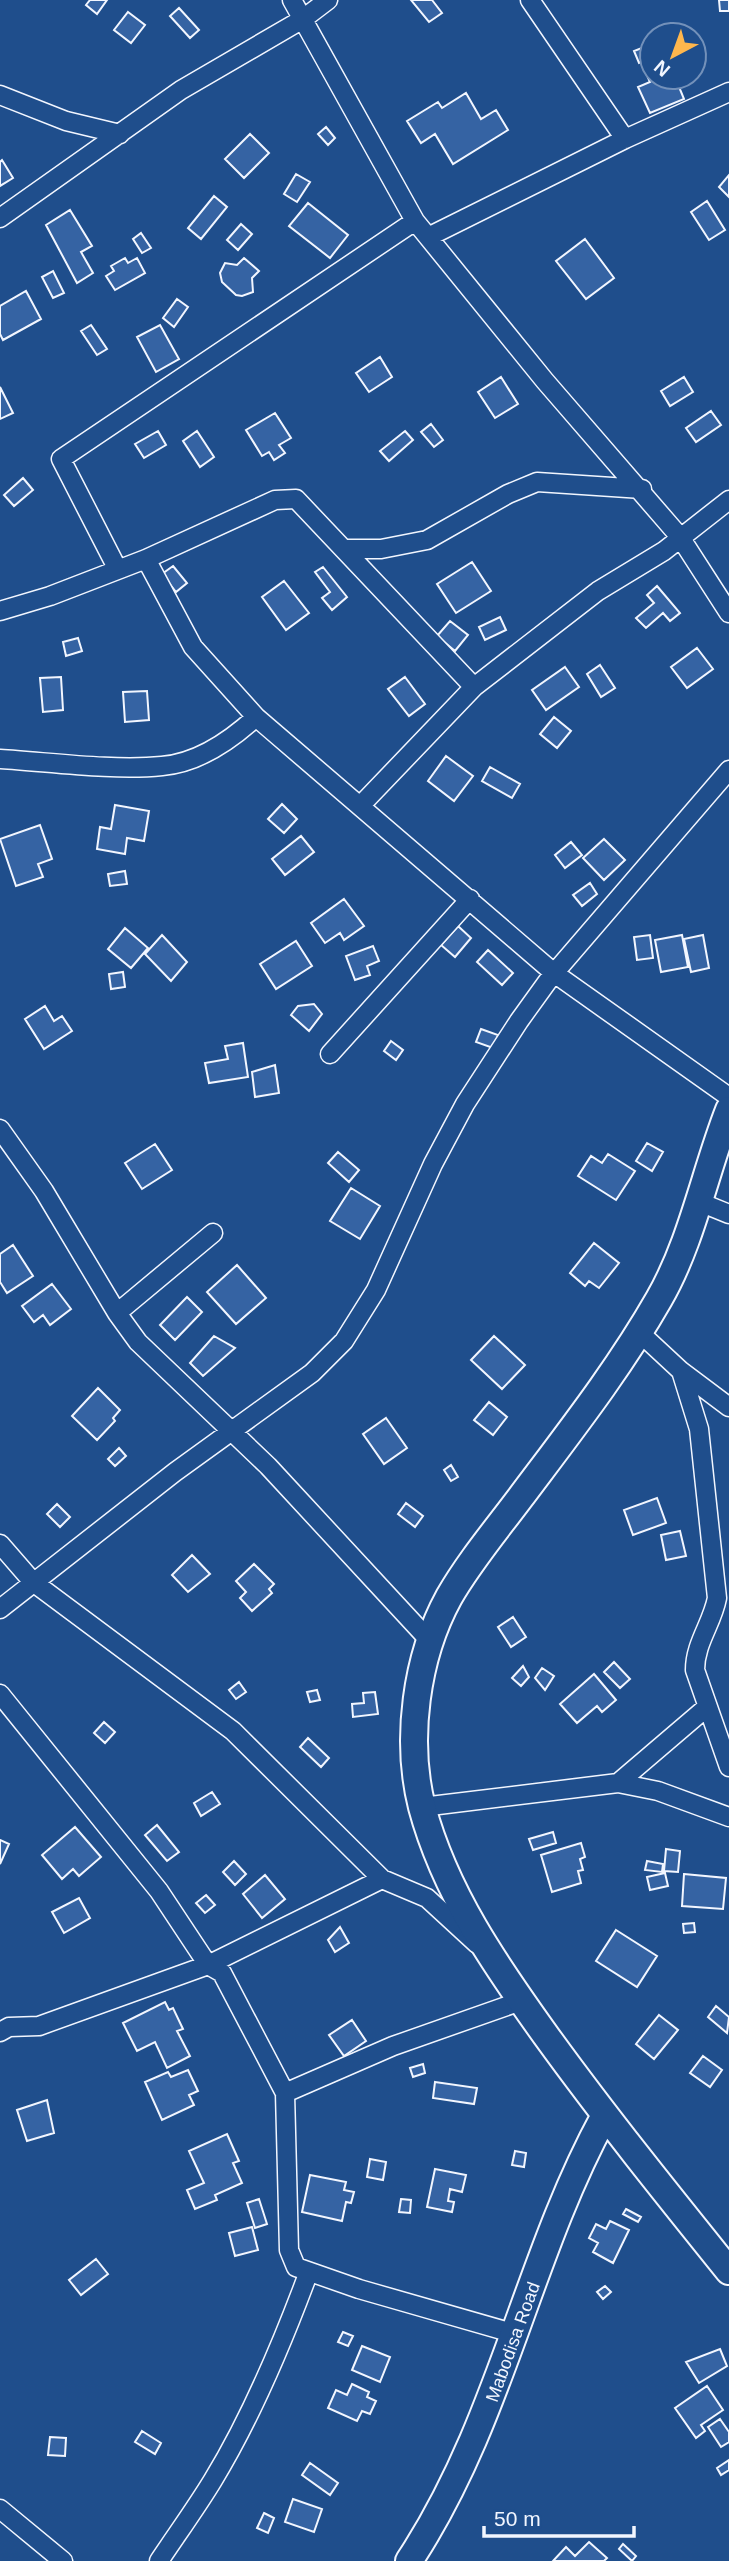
<svg xmlns="http://www.w3.org/2000/svg" width="729" height="2561" viewBox="0 0 729 2561" font-family="Helvetica,sans-serif">
<style>
.building{fill:#3563a3;stroke:#f2f6ff;stroke-width:2}
.lines{fill:none;stroke-linecap:round;stroke-linejoin:round}
.street-casing{stroke:#f2f6ff;stroke-width:21}
.secondary-casing{stroke:#f2f6ff;stroke-width:30}
.street{stroke:#1f4e8c;stroke-width:18}
.secondary{stroke:#1f4e8c;stroke-width:26}
.labels{text-anchor:middle;stroke-width:5;stroke-linejoin:round;paint-order:stroke}
.street-label{font-size:18px;fill:#f2f6ff;stroke:#1f4e8c}
</style>
<rect width="100%" height="100%" fill="#1f4e8c"/>
<path class="building" d="M90,0H107L97,14L86,5Z
M411,0H432L442,13L429,22Z
M719,0H729V11H720Z
M179,8L199,30L190,38L170,16Z
M128,12L145,25L131,43L114,30Z
M652,44V57L639,63L634,51Z
M652,71V77H675L684,99L650,113L638,87L650,82L646,73Z
M466,93L481,119L496,110L508,130L453,164L435,134L421,143L407,121L438,102L442,108Z
M326,127L335,138L328,145L318,134Z
M250,134L269,153L244,178L225,159Z
M2,160L13,178L0,186V162Z
M296,174L310,182L297,202L284,194Z
M729,175V197L719,187Z
M214,196L227,207L201,239L188,228Z
M707,201L725,230L709,240L691,212Z
M308,203L348,235L330,258L289,226Z
M70,210L92,246L81,252L93,273L77,283L46,225Z
M241,224L252,234L238,250L227,240Z
M141,233L151,248L142,253L133,239Z
M585,239L614,278L586,299L556,261Z
M125,258L128,263L137,258L145,273L115,290L106,276L114,271L111,266Z
M244,258L259,271L252,278L253,292L242,296L236,295L222,282L220,273L225,263L237,265Z
M53,271L64,293L53,298L42,277Z
M26,291L41,319L3,340L0,334V306Z
M177,299L188,307L174,327L163,318Z
M91,325L107,349L97,355L81,331Z
M160,325L179,359L156,372L137,337Z
M380,357L392,377L369,392L356,373Z
M501,377L518,404L495,418L478,392Z
M684,377L693,392L670,406L661,391Z
M0,387L13,413L0,419Z
M711,411L721,425L696,442L686,428Z
M275,413L291,438L279,445L285,453L274,460L269,452L262,456L246,430Z
M431,424L443,440L434,447L421,432Z
M158,431L166,445L144,458L135,444Z
M197,431L214,457L200,467L183,441Z
M405,431L413,440L389,461L380,451Z
M23,478L33,490L14,506L4,495Z
M472,562L491,591L456,613L437,584Z
M173,566L187,583L176,592L162,574Z
M323,567L347,597L332,610L322,598L330,592L315,572Z
M284,581L309,613L286,630L262,597Z
M657,586L680,613L670,621L663,613L646,628L636,618L654,603L647,595Z
M500,617L506,630L485,640L479,627Z
M450,621L468,635L455,651L437,636Z
M78,638L82,651L66,656L63,642Z
M697,648L713,669L687,688L671,667Z
M600,665L615,688L601,697L587,674Z
M565,667L579,687L546,710L532,690Z
M61,677L63,710L43,712L40,678Z
M405,677L425,704L409,716L388,689Z
M147,691L149,720L125,722L123,692Z
M554,717L571,731L557,748L540,734Z
M446,756L473,776L454,801L428,781Z
M490,767L520,784L512,798L482,781Z
M282,804L297,819L284,833L268,819Z
M115,805L149,811L144,841L127,838L125,854L97,849L100,827L111,829Z
M40,825L52,859L38,864L43,877L16,886L0,839Z
M301,836L314,852L285,875L272,859Z
M604,839L625,860L604,880L583,858Z
M571,842L582,855L565,868L555,855Z
M125,871L127,884L110,886L108,874Z
M590,883L597,894L582,906L573,895Z
M344,899L364,926L344,940L340,933L325,943L311,923Z
M458,926L471,938L455,957L441,945Z
M125,928L148,948L131,968L108,949Z
M162,935L187,962L171,981L145,954Z
M650,935L653,958L637,960L634,937Z
M682,935L688,967L661,972L655,940Z
M703,935L709,968L691,972L684,939Z
M296,941L312,966L276,989L260,964Z
M373,946L379,961L367,966L370,975L355,980L346,956Z
M488,950L513,973L502,985L477,962Z
M123,972L125,987L111,989L109,974Z
M314,1004L322,1014L309,1031L291,1015L298,1006Z
M45,1006L54,1021L62,1016L72,1031L44,1049L25,1019Z
M481,1029L498,1035L493,1048L476,1042Z
M391,1041L403,1050L396,1060L384,1051Z
M243,1043L248,1077L209,1083L205,1063L228,1059L225,1046Z
M275,1065L279,1093L255,1097L252,1072Z
M647,1143L663,1152L652,1171L636,1161Z
M155,1144L172,1170L142,1189L125,1163Z
M338,1152L359,1170L349,1182L328,1163Z
M608,1154L635,1171L616,1200L578,1176L591,1156L602,1163Z
M351,1188L380,1206L360,1239L330,1221Z
M594,1243L619,1263L599,1288L589,1281L585,1286L570,1273Z
M13,1245L33,1276L7,1293L0,1282V1254Z
M237,1265L266,1298L236,1324L207,1292Z
M52,1284L71,1309L50,1325L43,1315L34,1322L22,1306Z
M187,1297L202,1312L175,1340L160,1325Z
M214,1336L235,1348L203,1376L190,1363Z
M494,1336L525,1365L502,1389L471,1360Z
M98,1388L120,1410L113,1418L115,1421L97,1440L72,1416Z
M489,1402L507,1417L493,1435L474,1420Z
M386,1418L407,1448L384,1464L363,1434Z
M119,1448L126,1456L115,1466L108,1459Z
M451,1465L458,1477L451,1481L444,1470Z
M657,1498L666,1523L633,1535L624,1510Z
M406,1503L423,1516L415,1527L398,1514Z
M57,1504L70,1517L60,1527L47,1514Z
M680,1531L686,1556L666,1560L661,1535Z
M192,1555L210,1574L188,1592L172,1575Z
M254,1564L274,1584L269,1589L272,1593L252,1611L240,1598L246,1592L236,1581Z
M513,1617L526,1637L511,1647L498,1627Z
M614,1662L630,1679L620,1688L604,1672Z
M523,1666L529,1677L521,1686L512,1678Z
M542,1668L554,1676L545,1690L535,1678Z
M594,1674L616,1700L602,1712L597,1706L577,1723L560,1704Z
M239,1682L246,1692L236,1699L229,1690Z
M317,1690L320,1700L310,1702L307,1692Z
M375,1692L378,1714L353,1717L352,1704L364,1703L363,1693Z
M104,1722L115,1732L105,1743L94,1733Z
M308,1738L329,1758L321,1767L300,1747Z
M212,1792L220,1804L201,1816L194,1803Z
M157,1825L179,1852L167,1861L145,1835Z
M75,1827L101,1857L79,1876L73,1869L62,1879L42,1855Z
M553,1832L556,1843L533,1850L529,1839Z
M0,1840L9,1844L0,1864Z
M581,1843L585,1857L580,1859L583,1870L578,1871L581,1883L552,1892L541,1855Z
M666,1849L680,1851L678,1872L664,1871Z
M234,1861L246,1874L235,1885L223,1872Z
M647,1861L663,1864L662,1872L645,1870Z
M665,1873L668,1886L650,1890L647,1877Z
M684,1874L726,1878L723,1909L682,1906Z
M265,1875L285,1899L262,1918L243,1894Z
M206,1895L215,1905L205,1913L196,1903Z
M79,1898L90,1918L64,1933L52,1912Z
M694,1923L695,1932L684,1933L683,1924Z
M340,1927L349,1943L335,1952L328,1940Z
M616,1930L657,1956L637,1987L596,1961Z
M165,2002L169,2010L173,2008L183,2029L177,2031L190,2056L167,2068L155,2042L137,2051L123,2023Z
M716,2006L729,2017L727,2033L708,2017Z
M659,2015L678,2030L654,2059L636,2044Z
M352,2020L366,2041L344,2056L329,2035Z
M703,2056L722,2070L710,2087L690,2073Z
M423,2064L425,2073L413,2077L410,2068Z
M188,2070L198,2091L189,2095L194,2105L162,2120L145,2082L168,2072L171,2077Z
M435,2082L477,2088L474,2104L433,2098Z
M47,2100L54,2133L27,2141L17,2110Z
M227,2134L239,2161L233,2163L242,2183L215,2195L217,2200L195,2209L187,2190L204,2183L189,2151Z
M515,2151L526,2153L524,2167L512,2165Z
M370,2159L386,2162L383,2180L367,2177Z
M435,2169L466,2175L462,2192L450,2189L448,2201L454,2202L452,2212L427,2207Z
M310,2175L346,2182L344,2190L354,2192L351,2203L346,2202L342,2221L302,2212Z
M259,2199L267,2224L255,2228L247,2203Z
M401,2199L411,2200L410,2213L399,2212Z
M626,2209L641,2217L638,2222L623,2214Z
M610,2221L629,2230L613,2263L593,2252L598,2243L589,2238L596,2224L606,2229Z
M252,2227L258,2250L235,2256L229,2233Z
M96,2259L108,2274L81,2295L69,2280Z
M605,2286L611,2292L603,2299L597,2292Z
M343,2332L353,2336L348,2346L338,2342Z
M362,2346L390,2357L380,2382L352,2370Z
M720,2349L727,2366L699,2383L686,2362Z
M352,2384L369,2392L367,2397L376,2401L370,2414L362,2411L357,2421L328,2408L336,2390L347,2395Z
M707,2386L723,2410L701,2425L705,2431L696,2438L675,2408Z
M720,2419L729,2432V2442L721,2447L708,2427Z
M142,2431L161,2443L155,2454L135,2442Z
M50,2437L66,2438L65,2456L48,2455Z
M729,2460V2470L721,2475L717,2468Z
M310,2463L338,2483L330,2495L302,2475Z
M293,2499L322,2509L314,2532L285,2522Z
M264,2513L274,2518L268,2533L257,2528Z
M589,2542L607,2558L604,2561H553L566,2547L575,2556Z
M623,2544L636,2556L632,2561L619,2549Z"/>
<g class="lines">
<g class="street-casing">
<path id="street" d="M292,0L415,221L545,381L680,537L729,613
M530,0L625,139
M0,95L66,121L120,134
M0,218L181,90L303,19L328,0
M428,237L625,139L729,92
M344,549H381L427,540L508,494L537,482L642,489
M146,559L193,647L256,717
M117,568L61,459L415,221
M0,611L50,596L146,559L275,500L296,499L474,687
M0,759C49,762 114,771 162,766C198,763 231,740 256,717L554,973L729,1097
M361,805L474,687L598,591L664,551L729,500
M330,1054L470,899
M0,1129L44,1191L117,1313L138,1342L268,1466L429,1640
M697,1201L729,1214
M117,1313L213,1233
M639,1332L681,1371L729,1407
M681,1371L699,1429L717,1598C712,1624 695,1643 695,1670L729,1767
M0,1544L33,1582L233,1731L382,1879L427,1898L477,1944
M0,1609L175,1472L312,1373L344,1341L376,1290L433,1164L465,1104L519,1021L550,978L729,770
M0,1694L159,1891L208,1965L222,1973L285,2093L393,2046L521,2001
M618,1783L707,1707
M422,1807L618,1783L658,1791L729,1817
M0,2032L9,2027L39,2026L208,1965L382,1879
M285,2093L289,2250L296,2267L359,2289L516,2334
M0,2509L63,2561
M159,2561C177,2534 196,2508 213,2480C252,2416 282,2344 308,2274"/>
</g>
<g class="secondary-casing">
<path id="secondary" d="M729,1110C705,1171 692,1242 659,1299C619,1369 568,1434 520,1498C496,1530 469,1562 449,1597C416,1657 405,1740 422,1807C445,1893 496,1966 547,2037C605,2117 667,2194 729,2271
M409,2561C501,2422 526,2260 604,2117"/>
</g>
<use href="#street" class="street"/>
<use href="#secondary" class="secondary"/>
</g>
<g class="labels">
<g class="street-label">
<text transform="translate(513 2342) rotate(-70)" y="6">Mabodisa Road</text>
</g>
</g>
<g transform="translate(673 56) rotate(221)"><circle r="33" fill="#1f4e8c" stroke="#7391ba" stroke-width="2"/>
<path d="M0-5L12 26L0 18L-12 26Z" fill="#ffb74d"/>
<text y="-10" font-size="19" font-weight="bold" text-anchor="middle" fill="#f2f6ff">N</text>
</g>
<path d="M484 2526v10h150v-10" fill="none" stroke="#f2f6ff" stroke-width="3.5"/>
<text x="494" y="2526" font-size="21" fill="#f2f6ff" stroke="#1f4e8c" stroke-width="5" paint-order="stroke">50 m</text>
</svg>
